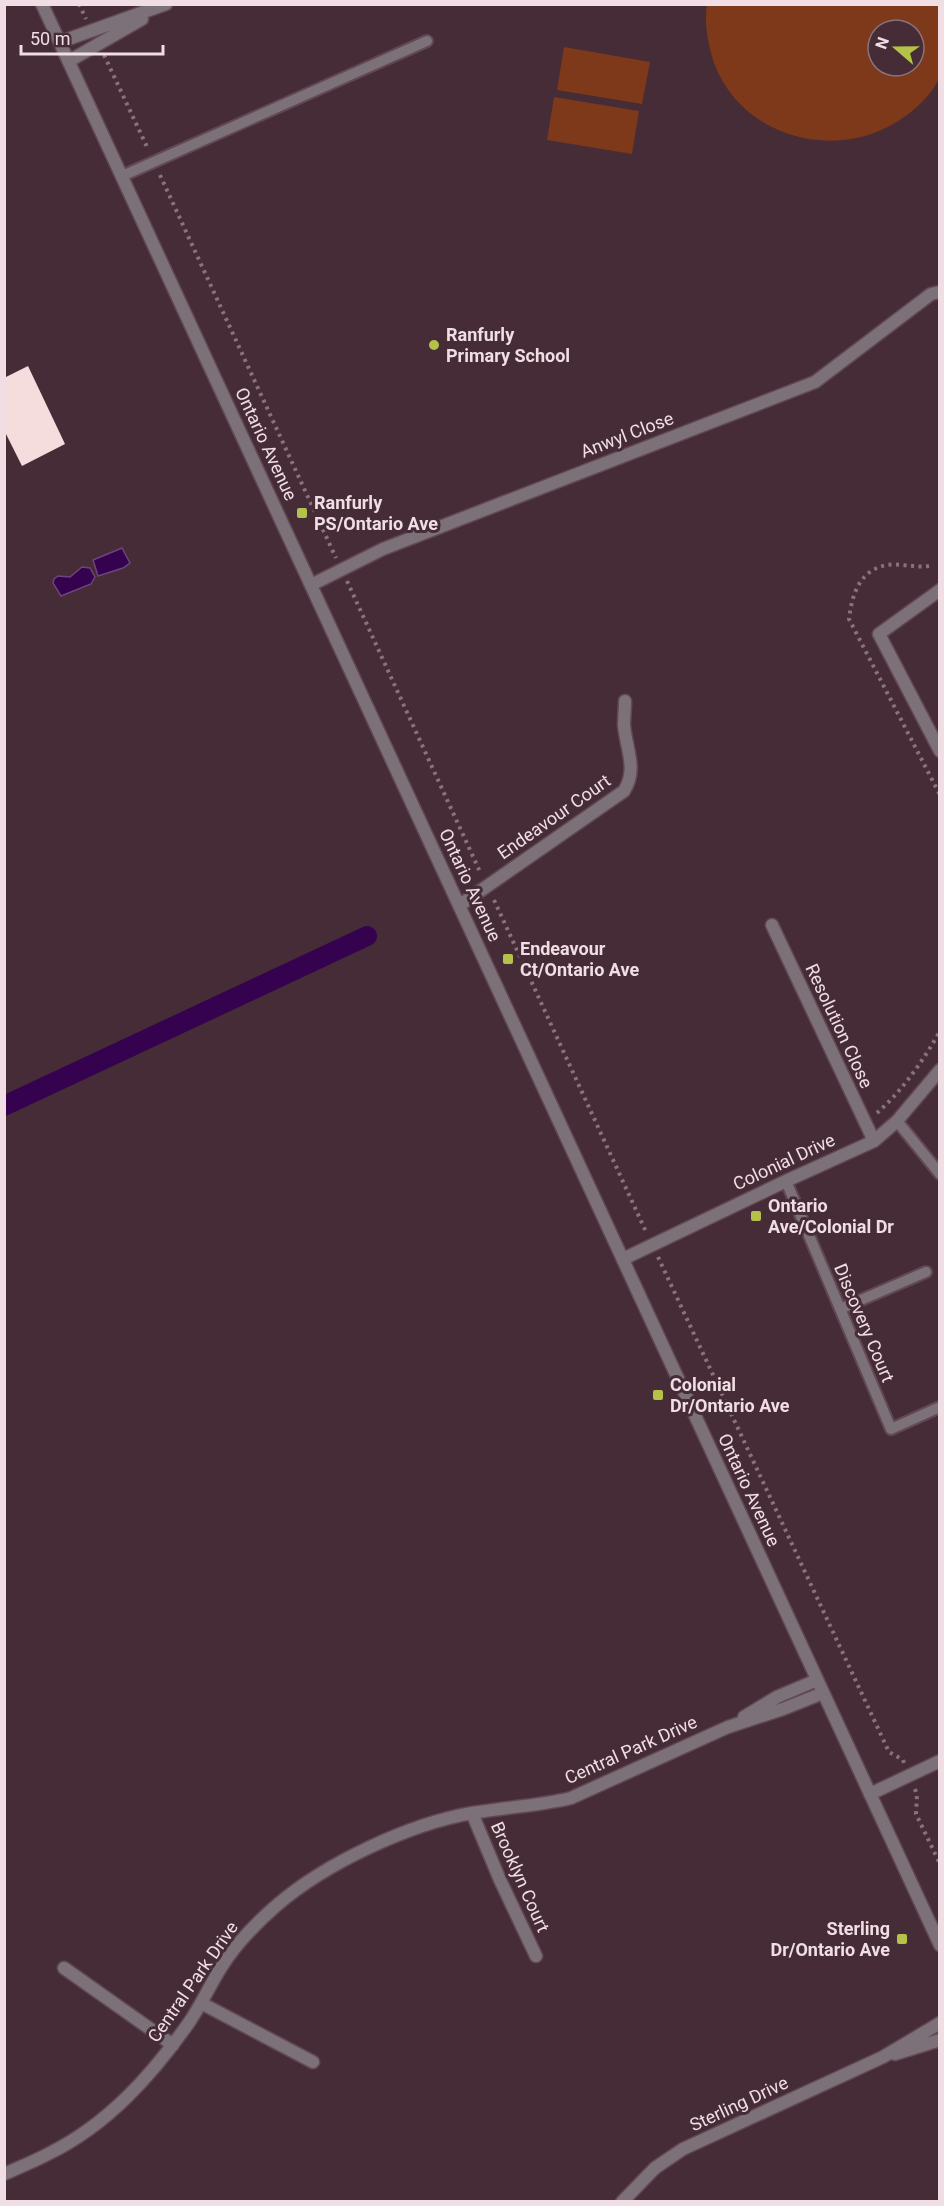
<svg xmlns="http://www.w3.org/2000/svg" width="944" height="2206" viewBox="0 0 944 2206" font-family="Roboto,sans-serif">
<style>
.garden{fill:#7d3919;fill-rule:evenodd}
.water{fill:#350250;stroke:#6d447c;stroke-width:1.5}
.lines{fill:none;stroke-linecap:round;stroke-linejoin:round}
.canal{stroke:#350250;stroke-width:20}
.building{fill:#f4dddc}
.service-casing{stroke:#614852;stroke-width:14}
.minor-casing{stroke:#614852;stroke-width:15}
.tertiary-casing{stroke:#614852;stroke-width:15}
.path{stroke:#89727b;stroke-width:4;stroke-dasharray:3 4.5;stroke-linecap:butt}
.service{stroke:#7c7179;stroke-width:10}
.minor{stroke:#7c7179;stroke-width:12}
.tertiary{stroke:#7c7179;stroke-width:12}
.poi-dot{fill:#b5c249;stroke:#462c36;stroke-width:2}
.labels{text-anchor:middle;stroke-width:6;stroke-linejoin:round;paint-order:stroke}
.poi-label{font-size:18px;font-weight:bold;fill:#f0dee4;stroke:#462c36;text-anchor:start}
.street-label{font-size:18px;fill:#f0dee4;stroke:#462c36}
</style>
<rect width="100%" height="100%" fill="#462c36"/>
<path class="garden" d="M707,4L939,5C940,21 940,38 940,55C940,62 941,71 939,77C935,91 918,107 907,115C843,164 743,141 714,63C708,44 704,24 707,4ZM878,30H914V66H878Z
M564,47L650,62L642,104L557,90Z
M554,97L639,111L632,154L547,140Z"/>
<path class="water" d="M122,548L130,563L123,568L98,576L93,560Z
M82,567L90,568L95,577L91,584L61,596L53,583L54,579L58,576L70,577Z"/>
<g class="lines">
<path class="canal" d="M4,1106L367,936"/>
</g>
<path class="building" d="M28,366L65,444L22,466L4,430V378Z"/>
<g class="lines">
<g class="service-casing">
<path id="service" d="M122,176L427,41
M897,1121L940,1174
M786,1181L891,1429L940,1407
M840,1309L926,1272"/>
</g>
<g class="minor-casing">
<path id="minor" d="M60,42L166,4
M69,61L142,19
M311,585L383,549L815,382L931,294L940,292
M940,590L879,634L940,751
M460,905L624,791C638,769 626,749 624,725C624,717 625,709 625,701
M772,925L874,1141
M623,1259L786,1181L874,1141L897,1121L940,1070
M744,1717L777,1697L817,1680
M870,1794L940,1761
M472,1813L500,1880L536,1956
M64,1968L173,2045
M201,2003L313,2062
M895,2054L940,2040
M4,2174C20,2167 35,2161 50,2153C108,2124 151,2076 188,2024C200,2007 209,1987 220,1969C235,1945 255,1924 277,1905C326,1863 409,1824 472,1813C506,1807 539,1806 571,1798L728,1727L783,1709L823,1693
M622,2202L655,2168L683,2149L883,2057L940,2023"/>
</g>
<g class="tertiary-casing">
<path id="tertiary" d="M42,4L940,1945"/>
</g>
<path class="path" d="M79,4L86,19
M104,55L148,149
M160,175L336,558
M929,566C915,568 899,563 887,565C859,570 852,595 849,619L940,795
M347,581L481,874
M494,900L647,1234
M877,1113C902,1091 923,1061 940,1031
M658,1257L889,1752L903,1760L904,1763
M915,1789L917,1795L916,1814L940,1864"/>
<use href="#service" class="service"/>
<use href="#minor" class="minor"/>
<use href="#tertiary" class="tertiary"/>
</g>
<g class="poi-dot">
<circle cx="434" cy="345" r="6"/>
<rect x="296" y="507" width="12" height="12" rx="3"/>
<rect x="502" y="953" width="12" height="12" rx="3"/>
<rect x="750" y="1210" width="12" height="12" rx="3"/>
<rect x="652" y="1389" width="12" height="12" rx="3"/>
<rect x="896" y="1933" width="12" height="12" rx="3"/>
</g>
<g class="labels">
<g class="poi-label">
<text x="446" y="341">Ranfurly<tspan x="446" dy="21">Primary School</tspan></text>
<text x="314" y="509">Ranfurly<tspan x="314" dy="21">PS/Ontario Ave</tspan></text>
<text x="520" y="955">Endeavour<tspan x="520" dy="21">Ct/Ontario Ave</tspan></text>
<text x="768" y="1212">Ontario<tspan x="768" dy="21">Ave/Colonial Dr</tspan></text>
<text x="670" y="1391">Colonial<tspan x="670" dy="21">Dr/Ontario Ave</tspan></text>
<text x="890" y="1935" text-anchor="end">Sterling<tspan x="890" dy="21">Dr/Ontario Ave</tspan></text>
</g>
<g class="street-label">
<text transform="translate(627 435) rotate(-21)" y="6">Anwyl Close</text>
<text transform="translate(266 444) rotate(65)" y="6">Ontario Avenue</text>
<text transform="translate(554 817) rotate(-35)" y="6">Endeavour Court</text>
<text transform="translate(470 885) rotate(65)" y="6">Ontario Avenue</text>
<text transform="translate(839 1026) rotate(65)" y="6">Resolution Close</text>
<text transform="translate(784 1162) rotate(-25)" y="6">Colonial Drive</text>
<text transform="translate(864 1323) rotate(67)" y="6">Discovery Court</text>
<text transform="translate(749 1490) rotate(65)" y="6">Ontario Avenue</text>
<text transform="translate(631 1750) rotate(-24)" y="6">Central Park Drive</text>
<text transform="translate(520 1877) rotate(66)" y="6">Brooklyn Court</text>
<text transform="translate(193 1982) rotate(-55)" y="6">Central Park Drive</text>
<text transform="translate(739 2104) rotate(-25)" y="6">Sterling Drive</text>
</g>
</g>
<rect width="944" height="2206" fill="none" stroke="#f0dee4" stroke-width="12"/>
<g transform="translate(896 48) rotate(290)"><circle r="28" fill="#462c36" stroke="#8a737c" stroke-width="1.5"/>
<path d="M0-4.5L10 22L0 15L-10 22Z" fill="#b5c249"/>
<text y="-9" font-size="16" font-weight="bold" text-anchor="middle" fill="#f0dee4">N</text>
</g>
<path d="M21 45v9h142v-9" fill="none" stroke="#f0dee4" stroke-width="3"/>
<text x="30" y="45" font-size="18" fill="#f0dee4" stroke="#462c36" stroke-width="4.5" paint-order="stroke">50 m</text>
</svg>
